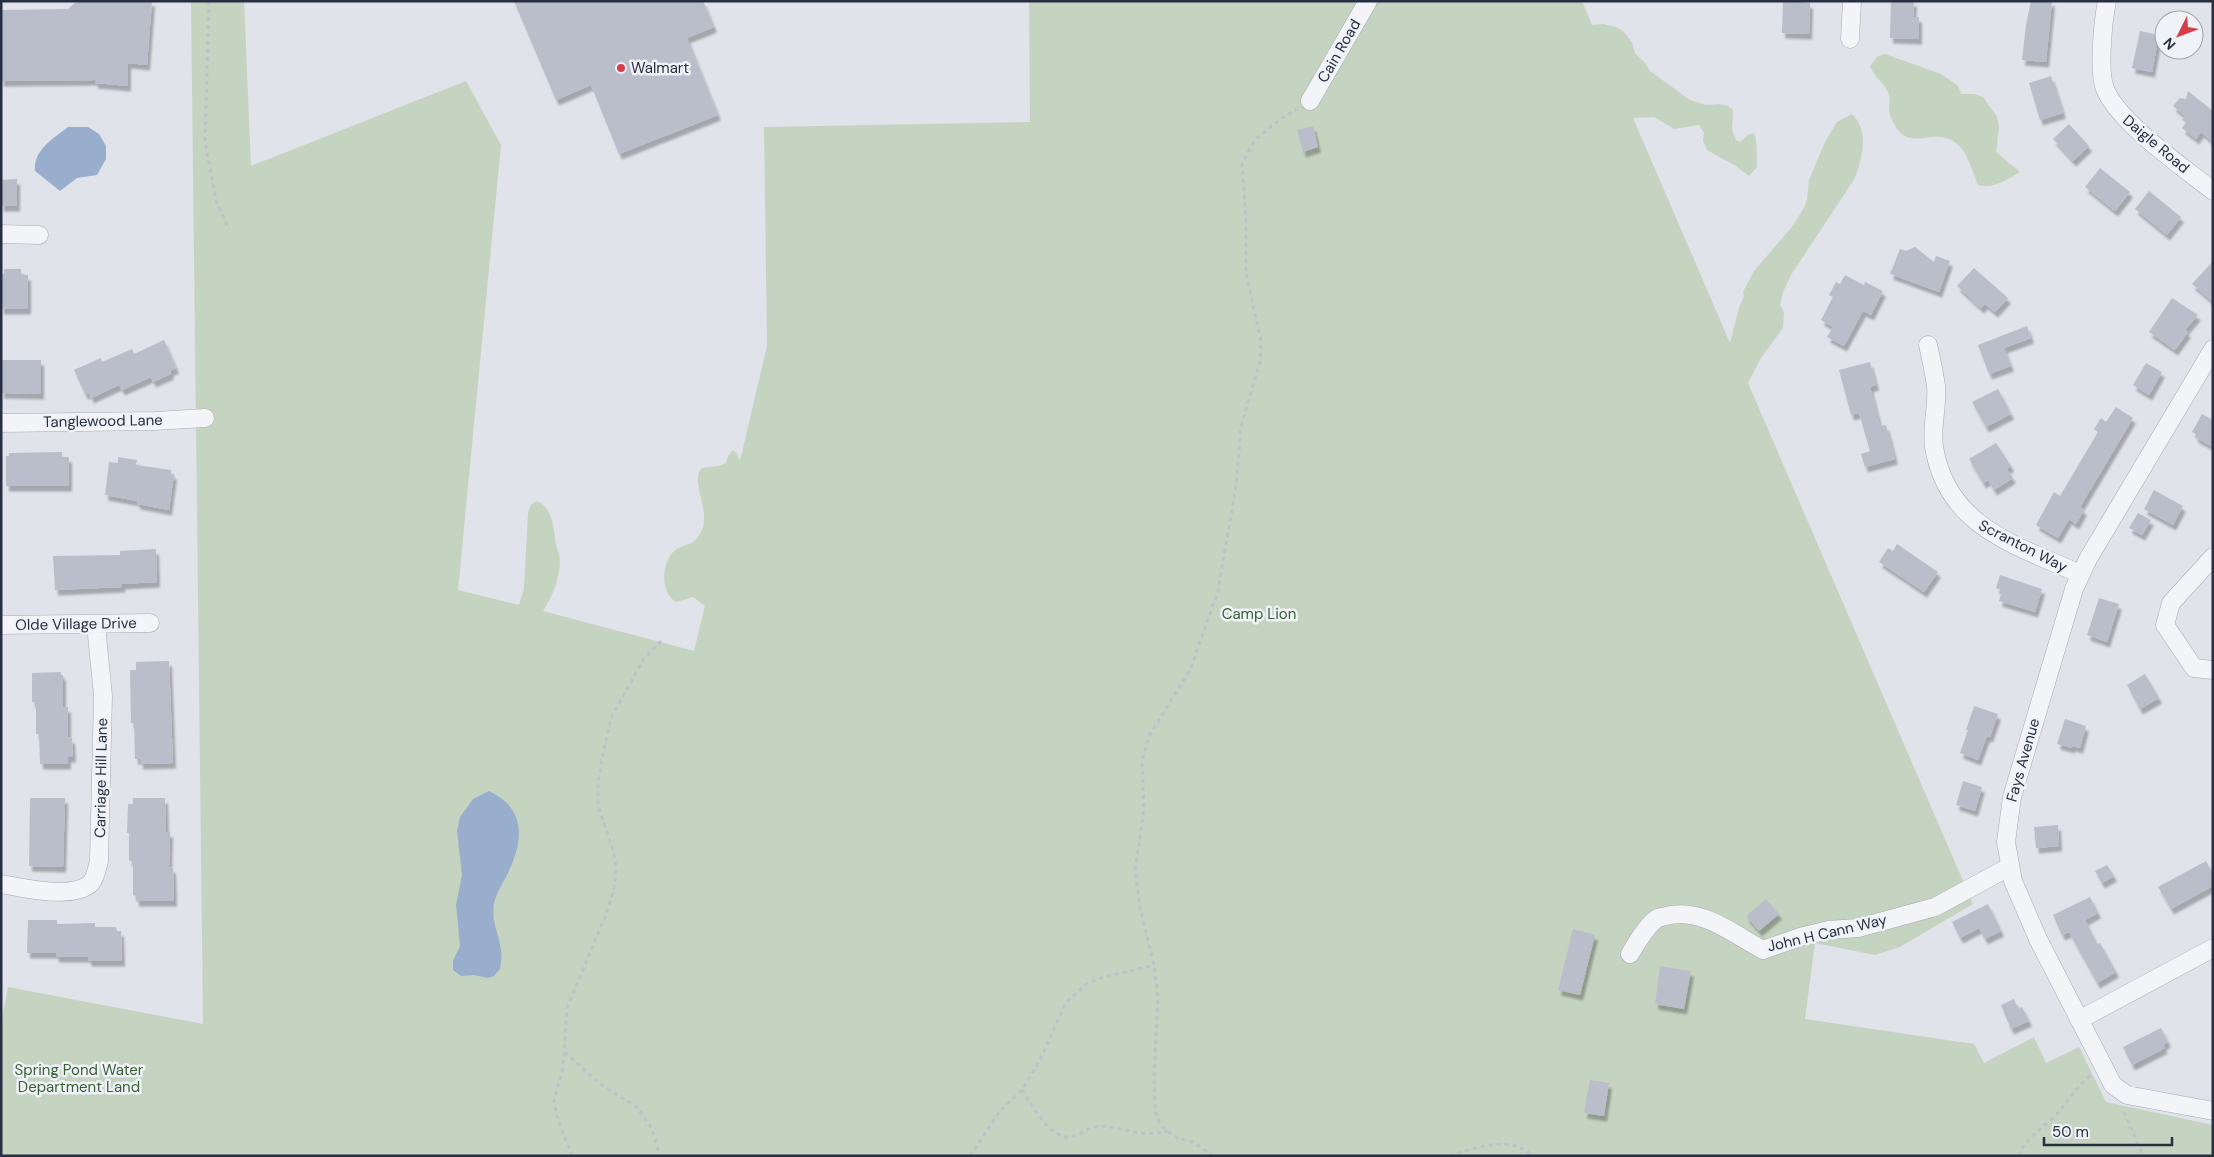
<svg xmlns="http://www.w3.org/2000/svg" width="2214" height="1157" viewBox="0 0 2214 1157" font-family="'DM Sans',sans-serif">
<style>
.green{fill:#c4d4c0}
.water{fill:#99adcc}
.building{fill:#babeca;filter:url(#shadow)}
.lines{fill:none;stroke-linecap:round;stroke-linejoin:round}
.minor-casing{stroke:#a5a9b4;stroke-width:19}
.path{stroke:#bec1c9;stroke-width:3;stroke-dasharray:4 4;stroke-linecap:butt}
.minor{stroke:#f3f4f8;stroke-width:18}
.poi-dot{fill:#d63d48;stroke:#eff2f7;stroke-width:2}
.labels{text-anchor:middle;stroke-width:5;stroke-linejoin:round;paint-order:stroke}
.street-label{font-size:15px;fill:#272f42;stroke:#eff2f7}
.poi-label{font-size:15px;fill:#272f42;stroke:#eff2f7;text-anchor:start}
.park-label{font-size:15px;fill:#395f34;stroke:#eff2f7}
</style>
<defs>
<filter id="shadow"><feDropShadow dx="3" dy="5.5" stdDeviation="1" flood-color="#0004"/></filter>
</defs>
<rect width="100%" height="100%" fill="#e0e3ea"/>
<path class="green" d="M191,1H244L251,166L466,81L501,145L458,590L519,605L524,588L528,513L531,505L536,501C553,506 554,531 556,545C557,550 560,555 560,560C560,579 552,597 543,611L694,651L705,606L693,597L676,602C660,593 661,563 674,551C683,543 693,548 701,532C712,514 690,480 701,469C704,466 718,468 726,463L728,456L733,450L737,453L740,461L767,346L764,127L1030,122L1029,1H1582L1592,25L1603,24L1616,27L1623,31L1632,42L1635,53L1646,64L1650,71L1690,100L1706,105L1719,104L1728,106L1733,110L1732,129L1736,140L1740,142L1749,134L1754,133C1758,143 1756,156 1757,167L1749,176L1736,166L1707,150L1703,141L1704,133L1699,125L1674,129L1654,117L1633,118L1730,343L1739,308L1744,296L1743,292L1754,271L1791,228L1804,208L1807,199L1809,180L1825,142L1837,122L1852,114C1870,132 1862,157 1855,178L1791,275L1783,292L1780,305L1784,312L1783,328L1761,358L1748,383L1973,904L1900,947L1875,955L1815,943L1805,1019L1974,1044L1984,1063L2034,1037L2046,1063L2079,1047L2106,1102L2213,1125V1156H1V1025L8,987L203,1024Z
M1885,54L1941,74L1958,86L1961,94H1974L1983,97L1997,117L1999,127L1996,152L2020,172C2007,180 1993,189 1978,185C1967,156 1962,131 1924,138C1918,139 1907,139 1902,134C1896,129 1890,118 1889,111C1889,104 1891,98 1888,92C1883,82 1874,77 1870,66L1878,56Z"/>
<path class="water" d="M68,127H88L99,134L106,146V159L97,175L77,178L60,191L35,171C33,150 54,138 68,127Z
M489,791C526,808 524,840 508,873C503,883 496,893 494,904C491,920 499,935 501,950C502,956 501,963 500,969L494,976L488,978L474,975L461,976L453,970V961L460,946L456,905L462,875L457,831L460,817L473,799Z"/>
<path class="building" d="M77,1H152L147,65L128,63V86L95,83V80L1,81V10L68,9Z
M514,1H703L714,27L687,38L718,115L619,154L591,85L556,100Z
M1783,1L1810,3L1809,34L1782,33Z
M1891,1H1914L1913,17H1919V39L1890,38Z
M2031,1H2052L2046,62L2022,60L2026,25Z
M2140,31L2159,35L2152,72L2132,68Z
M2051,76L2063,113L2040,120L2029,83Z
M2188,91L2213,111V142L2201,132L2196,139L2182,128L2186,123L2182,120L2185,116L2173,106L2180,98L2186,99Z
M2069,124L2089,146L2073,161L2053,139Z
M1313,126L1318,147L1303,152L1297,130Z
M2100,168L2130,192L2115,211L2085,187Z
M17,179V206H1V180Z
M2149,191L2181,217L2167,235L2135,209Z
M1915,247L1934,262L1936,256L1950,261L1939,292L1890,274L1900,249L1906,251Z
M2213,261V302L2192,284Z
M1974,268L2008,298L1995,312L1985,304L1981,308L1957,286Z
M4,269H21V275H28V309H1V274H4Z
M1845,275L1864,285L1865,282L1883,291L1871,315L1863,311L1844,346L1827,337L1833,327L1821,320L1833,297L1829,295L1836,282L1840,284Z
M2172,298L2198,315L2185,330L2188,332L2175,350L2149,332Z
M2027,326L2031,338L2004,348L2011,366L1989,374L1978,345Z
M164,340L176,368L170,371L171,374L153,382L151,377L122,390L119,385L91,398L89,393L85,394L74,370L101,358L102,362L132,349L134,354Z
M1,360H41V394L1,393Z
M1870,362L1876,385L1870,387L1880,426L1886,425L1895,459L1865,467L1861,454L1870,451L1859,413L1851,415L1839,370Z
M2146,363L2162,372L2149,395L2133,385Z
M1998,389L2011,414L1986,427L1972,402Z
M2116,407L2133,418L2080,507L2084,510L2076,524L2069,519L2058,538L2036,525L2054,492L2060,496L2098,432L2094,429L2101,418L2106,422Z
M2202,414L2213,420V447L2195,437L2196,434L2192,432Z
M1996,443L2011,466L2007,469L2013,478L1994,490L1988,480L1983,483L1969,459Z
M62,452V457H69V486H6V456H9V453Z
M118,457L137,460L136,465L171,470V474H174L169,510L137,504V501L105,495L109,462L118,463Z
M2154,490L2183,506L2173,525L2144,509Z
M2138,513L2151,520L2142,535L2129,528Z
M1897,544L1938,572L1924,592L1879,562L1888,548L1893,551Z
M156,549L157,582L122,584V587L55,590L53,556L120,555V551Z
M2000,575L2042,589L2035,612L1999,601L2002,590L1996,588Z
M2099,598L2119,604L2107,642L2087,635Z
M169,661L173,763L140,764V759H135L134,723H131L130,670H136V662Z
M61,672V675H63V707H68V737L72,738L73,757H68V764H40L39,734H36V702H32V673Z
M2145,674L2159,698L2140,709L2127,685Z
M1974,706L1998,714L1990,737L1987,736L1978,760L1960,753L1968,730H1966Z
M2065,719L2086,726L2080,748L2072,746V748L2057,744Z
M1963,781L1982,787L1975,811L1956,805Z
M30,798H65L63,867L29,866Z
M133,798H165L166,832H170L169,867L173,868L174,901H136V896L133,895V868L132,861H129V833H127L128,804H133Z
M2058,825L2059,846L2036,848L2034,827Z
M2206,861L2213,874V886L2171,909L2158,887Z
M2107,865L2114,876L2102,883L2095,871Z
M2090,897L2098,913L2085,920L2097,944L2100,943L2116,972L2097,983L2069,932L2062,935L2053,915Z
M1766,899L1779,914L1759,931L1746,916Z
M1988,904L2001,931L1985,939L1979,928L1960,938L1952,922Z
M28,920H57V924L95,923V927H116L117,931H121L122,961H89L88,957H56V953H27Z
M1573,929L1595,935L1580,995L1558,990Z
M1660,966L1691,971L1684,1009L1655,1004Z
M2014,999L2018,1009L2022,1007L2029,1021L2011,1029L2001,1005Z
M2161,1028L2168,1042L2163,1045L2165,1048L2132,1065L2123,1047Z
M1590,1080L1609,1083L1604,1116L1584,1113Z"/>
<g class="lines">
<g class="minor-casing">
<path id="minor" d="M2107,1C2103,21 2098,71 2105,89C2119,123 2183,167 2213,191
M1850,39L1852,1
M1310,101L1368,1
M1,234L39,235
M1928,345C1931,358 1934,372 1936,386C1938,406 1931,427 1934,447C1947,527 2016,545 2080,574
M2213,349L2088,559L2074,589L2012,797L2006,842L2013,881L2038,939L2113,1085L2127,1095L2213,1111
M1,423L155,421L205,418
M2213,557L2171,603L2165,625L2194,668L2213,670
M1,625L150,623
M1,884C23,888 73,900 91,883C96,877 97,868 99,861L103,696L96,625
M1630,954C1637,942 1645,928 1656,919C1658,917 1663,917 1666,916C1702,907 1733,934 1763,950L1800,937L1829,930L1858,928L1935,907L2009,867
M2079,1020L2213,948"/>
</g>
<path class="path" d="M209,1L205,142L216,200L229,230
M565,1052L600,1084L637,1107L652,1129L660,1156
M1022,1090C1032,1104 1049,1139 1070,1137C1081,1136 1088,1126 1102,1126C1125,1128 1143,1138 1167,1131
M2124,1112L2143,1156
M572,1156L558,1120L554,1101L563,1067L567,1008L606,914L614,890L616,869L614,853L598,806V783L603,753L611,718L627,689L644,659L663,639
M970,1156L1000,1111L1022,1090L1040,1060L1065,1004L1085,985L1097,979L1154,965
M1213,1156L1193,1142L1178,1138L1167,1131L1160,1124L1155,1111L1154,1077L1158,999L1154,965L1140,907L1135,870L1144,810L1142,761L1149,736L1190,670L1218,591L1236,486L1241,427L1260,361L1261,341L1246,273V220L1242,163L1255,140L1279,120L1297,109
M1450,1156C1474,1148 1512,1134 1532,1156
M2019,1156C2025,1137 2045,1127 2058,1113C2069,1100 2077,1086 2091,1075"/>
<use href="#minor" class="minor"/>
</g>
<circle class="poi-dot" cx="621" cy="68" r="5"/>
<g class="labels">
<g class="street-label">
<text transform="translate(1339 51) rotate(-60)" y="5">Cain Road</text>
<text transform="translate(2156 144) rotate(40)" y="5">Daigle Road</text>
<text transform="translate(103 421) rotate(-1)" y="5">Tanglewood Lane</text>
<text transform="translate(2023 546) rotate(27)" y="5">Scranton Way</text>
<text transform="translate(76 624) rotate(-1)" y="5">Olde Village Drive</text>
<text transform="translate(2023 760) rotate(-74)" y="5">Fays Avenue</text>
<text transform="translate(101 778) rotate(-89)" y="5">Carriage Hill Lane</text>
<text transform="translate(1827 933) rotate(-13)" y="5">John H Cann Way</text>
</g>
<g class="poi-label">
<text x="631" y="73">Walmart</text>
</g>
<g class="park-label">
<text x="1259" y="619">Camp Lion</text>
<text x="79" y="1075">Spring Pond Water<tspan x="79" dy="17">Department Land</tspan></text>
</g>
</g>
<rect width="2214" height="1157" fill="none" stroke="#272f42" stroke-width="5"/>
<g transform="translate(2179 35) rotate(228)"><circle r="24" fill="#eff2f7" stroke="#9fa4af"/>
<path d="M0-4L9 19L0 12L-9 19Z" fill="#d63d48"/>
<text y="-8" font-size="14" font-weight="bold" text-anchor="middle" fill="#272f42">N</text>
</g>
<path d="M2044 1137v8h128v-8" fill="none" stroke="#272f42" stroke-width="2.5"/>
<text x="2052" y="1137" font-size="15" fill="#272f42" stroke="#eff2f7" stroke-width="4" paint-order="stroke">50 m</text>
</svg>
